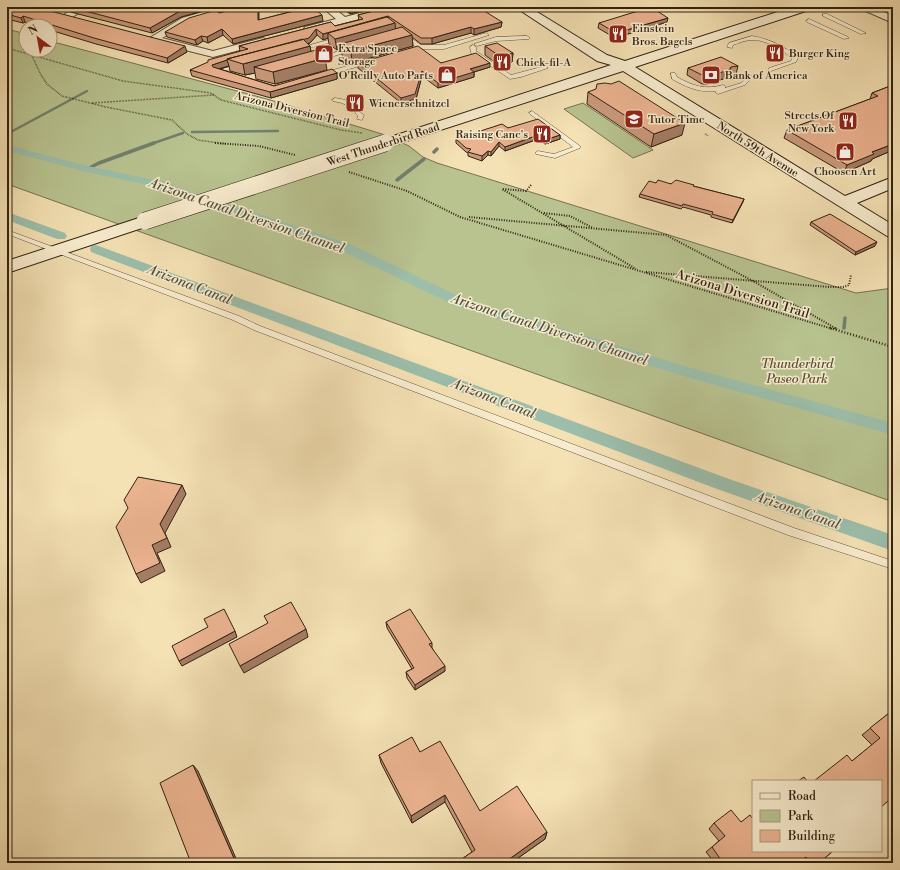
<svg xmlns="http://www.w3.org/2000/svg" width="900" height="870" viewBox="0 0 900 870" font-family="'Libre Bodoni',serif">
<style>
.green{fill:#b8c390;stroke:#757251}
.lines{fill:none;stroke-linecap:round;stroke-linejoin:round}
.stream-far1{stroke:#72806e;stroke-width:2.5}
.stream{stroke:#72806e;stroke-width:3.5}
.canal{fill:#9cbeab;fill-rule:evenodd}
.lane-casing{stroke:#62523a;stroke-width:1}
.street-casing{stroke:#62523a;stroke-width:2}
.secondary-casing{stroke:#322212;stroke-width:2}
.path-far2{stroke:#322212;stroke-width:1.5;stroke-dasharray:0.5 1;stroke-linecap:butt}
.path-far1{stroke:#322212;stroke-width:2;stroke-dasharray:1 1.5;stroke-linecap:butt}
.path{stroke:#322212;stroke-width:2.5;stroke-dasharray:1 2;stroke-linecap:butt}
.lane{fill:#f8ecce;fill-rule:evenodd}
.street{fill:#f8ecce;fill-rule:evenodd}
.secondary{fill:#f8ecce;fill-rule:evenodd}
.secondary-bridge-far1-casing{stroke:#322212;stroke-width:14;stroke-linecap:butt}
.secondary-bridge-casing{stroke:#322212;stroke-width:18;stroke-linecap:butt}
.secondary-bridge-far1{stroke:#f8ecce;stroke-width:14}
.secondary-bridge{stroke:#f8ecce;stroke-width:17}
.wall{fill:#ca9a7c;stroke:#322212}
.shaded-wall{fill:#a47d65;stroke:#322212}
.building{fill:#ebb390;stroke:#322212}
.labels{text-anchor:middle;stroke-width:3;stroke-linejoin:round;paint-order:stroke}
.far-poi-label{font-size:11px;fill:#322212;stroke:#f8ecce;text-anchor:start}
.far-street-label{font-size:11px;fill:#322212;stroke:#f8ecce}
.street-label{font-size:13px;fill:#322212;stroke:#f8ecce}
.park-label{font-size:13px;font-style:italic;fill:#5a5238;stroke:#f8ecce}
.water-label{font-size:14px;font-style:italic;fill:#525140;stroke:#f8ecce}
</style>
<rect width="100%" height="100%" fill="#f4e1b4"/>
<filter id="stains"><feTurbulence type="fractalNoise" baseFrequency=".005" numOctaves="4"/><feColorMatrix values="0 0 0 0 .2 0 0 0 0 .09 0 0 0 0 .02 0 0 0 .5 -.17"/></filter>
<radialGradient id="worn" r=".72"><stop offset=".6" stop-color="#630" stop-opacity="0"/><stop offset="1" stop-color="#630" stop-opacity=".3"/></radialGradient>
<path class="green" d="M7,29L26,34V50H50V41L267,99L382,134L409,146L423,157L437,163L856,293L893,288V502L7,184Z
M583,103L653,150L633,158L564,109Z"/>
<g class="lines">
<path class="stream-far1" d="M192,132L278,131
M7,134L87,91
M151,144L183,133"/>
<path class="stream" d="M434,152L437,149
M87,169L99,163L154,143
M397,180L424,159
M844,328L845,318"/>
<path class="canal" d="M7,145L88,166L155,180L350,244L464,299L688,367L893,423V435L687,377L454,305L340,250L148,185L87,172L7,151Z
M7,212L65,233L67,236L65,239H57L7,220Z
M96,245L729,479L893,535V551L717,489L91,252L90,249L91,246Z"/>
<g class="lane-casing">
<path id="lane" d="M823,14H827L866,33L861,34L823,16Z
M809,19L848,37L849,38L844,39L807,22L806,21Z
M387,24H391L421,45H444L486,33L489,35L444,49H420L275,90L215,71ZM388,27L416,47L275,86L224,71Z
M527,36L530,38L529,39L496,41L477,46L474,44L496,37Z
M752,36C767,38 787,47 798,58L796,62L771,71L769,70V68L791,61L792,58C782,50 765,39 752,40C745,40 739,43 733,45L732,48L727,47L729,43Z
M473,45L476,47V51L511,75L545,66L548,68L521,77L510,79L471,53L470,47Z
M353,47L356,49L355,50L313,62L310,60Z
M671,73H675L677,77C693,86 705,90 723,85L725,86V88L741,83L745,79H728V77L730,76L750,75L753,77L745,85L718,94L715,92L716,91C699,93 686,87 672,79Z
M335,98L346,100L353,105L350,107L342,103L333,101L332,100Z
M358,111L364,115L362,120L357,119L358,116L355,113Z
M532,111L580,146V148L555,158L536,154V152L538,151L554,154L573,147L530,114L529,113Z
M7,230L239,316L260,326L794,528L893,561V569L788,535L254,330L233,320L7,234Z"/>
</g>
<g class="street-casing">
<path id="street" d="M76,7H88L71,18H63L62,16Z
M217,7H227L225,12L190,22L162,38L213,51L263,38L268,41L267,43L213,57L157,43L156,41H149L148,39L182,18L217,8Z
M322,7H333L345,17L383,7H400L398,9L313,31H305L304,29L305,27L336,19Z
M859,7H872L893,16V23L861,9Z"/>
</g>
<g class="secondary-casing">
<path id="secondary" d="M515,7H529L607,55L625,61L793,7H811L809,10L635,67L845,196L893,177V188L857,203L893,225V237L887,236L623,71L391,146L386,148L381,146L378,143L381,140L611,65L597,61Z
M145,216L151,217L154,221L151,225L7,273V261Z"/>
</g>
<path class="path-far2" d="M7,48L123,81L211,93L221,100L341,130L362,133
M32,56L40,73L47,84L62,96L106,107L172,120L187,134L198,140L226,144
M92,103L214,95
M705,134L709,136"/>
<path class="path-far1" d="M215,143L259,146L295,155
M349,172L407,191L460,217L833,329
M531,185L526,191L502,189L636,269
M544,213L570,216L593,228
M469,217L666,235L751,280L837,329
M646,272L829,287H843L849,285L851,275"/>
<path class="path" d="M830,328L893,347
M835,328L837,329"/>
<use href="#lane" class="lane"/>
<use href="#street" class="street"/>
<use href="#secondary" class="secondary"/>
<g class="secondary-bridge-far1-casing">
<path id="secondary-bridge-far1" d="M382,144L386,143"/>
</g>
<g class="secondary-bridge-casing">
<path id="secondary-bridge" d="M145,221L385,143"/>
</g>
<use href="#secondary-bridge-far1" class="secondary-bridge-far1"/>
<use href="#secondary-bridge" class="secondary-bridge"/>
</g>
<path class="wall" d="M51,7H209L210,9L181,17L152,33Z
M288,7H322V9L316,10L323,21L233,44L223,35L208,43L203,41L197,45L167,37L165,32L219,13L259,20L293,11Z
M341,7H377L350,14Z
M390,7L502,22L501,27L474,35L471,33L432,44H421L412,37L413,46L352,63L342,55V49L337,50L329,44L328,38L323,40L317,35L310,43L308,44L310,46L311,52L327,70L275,84L256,79L255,73L245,75L230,71L229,66L220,69L274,86L337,73V79L271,98L192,76L190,70L240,51L239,46L331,22L335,26L359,20L358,15Z
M7,8L187,52L168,63L96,44L50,30V26H39L25,22L23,23L7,19Z
M667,22L615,38L598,28L599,23Z
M485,46L513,53L512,62L500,66L485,55Z
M358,63H441L490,67L474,72V77L438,88L422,76L416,99L401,103L358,68Z
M738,66L736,74L729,75L726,78L707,84H702L687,75L688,68Z
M893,85V150L872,159L871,161L844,173L784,138L787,130L870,99L872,93Z
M588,92L682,135L651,147L587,104Z
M508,128L560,135V139L545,144L538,139L505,151L499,146L491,156L488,155L482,161L468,156V153L466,152L456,143V139Z
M656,183L671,184L694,185L693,186L744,199L732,223L711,217V215L683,207L681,209L639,197L640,194Z
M811,222L875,246L855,255L810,225Z
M386,622L432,643V648L445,671L415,690L407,678L406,672L412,669L387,628Z
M893,710L881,807L852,761L872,745L862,735Z
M420,752L480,811L547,832L545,839L511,863H456L472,852L445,802L412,823L381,763L379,755Z
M752,818L833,851L819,863H715L706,852L719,841L709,829L714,823L741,822Z"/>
<path class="shaded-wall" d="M195,7H209L210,9L181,17L152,33L150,28L180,11Z
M258,7H259V25L258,20Z
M312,7H322V9L312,11Z
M356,7H377L350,14V9Z
M322,15L323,21L233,44L232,39Z
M23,16L25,22L23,23L21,18Z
M388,16L389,22L328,33V38L323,40V34Z
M668,18L667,22L615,38L616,33Z
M502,22L501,27L474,35V29Z
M395,23L396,34L341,44L342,49L337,50L335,39Z
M471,27V33L432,44V38Z
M222,29L223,35L208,43L207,37Z
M316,29L317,35L310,43L240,63Z
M412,35L413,46L352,63L351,51Z
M201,36L203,41L197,45L195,40Z
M185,46L187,52L168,63L167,58Z
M310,46L312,57L254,67L255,73L245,75L243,64Z
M513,53L512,62L500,66L501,57Z
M325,58L327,70L275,84L273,72Z
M227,60L229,66L214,70L212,65Z
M490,63V67L474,72V77L438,88V83L470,69Z
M731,67L729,75L726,78L707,84L709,76Z
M422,71V76L416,99L401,103V98Z
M337,73V79L271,98L270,92Z
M685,123L682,135L651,147L654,134Z
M538,135V139L505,151V147Z
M560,135V139L545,144V140Z
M499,142V146L491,156V152Z
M893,144V150L872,159L871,161L844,173L847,165L872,152Z
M488,151V155L482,161V156Z
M744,199L743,202L732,223L733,220Z
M877,242L875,246L855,255L856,252Z
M182,485L186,494L165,533L171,547L157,553L165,571L141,583L136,574L152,545L160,524Z
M306,629L308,637L244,673L240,666Z
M235,631L237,637L182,666L179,661Z
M445,666V671L415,690V685Z
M193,765L198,771L238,863H236Z
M445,795V802L412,823L411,816Z
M547,832L545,839L511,863H508V860Z"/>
<path class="building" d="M9,7H35L185,46L167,58L94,38L23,16L21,18L7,14V8Z
M70,7H195L180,11L150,28Z
M243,7H258V20L298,10L294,7H313L322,15L232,39L222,29L207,37L201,36L195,40L165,32L189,18L216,10L219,13Z
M348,7H356L350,9Z
M390,7H478L502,22L474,29L471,27L432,38H421L388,16L323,34L316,29L309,38L227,59V60L212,65L213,67L274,86L332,69L337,73L270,92L190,70L208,62V60L248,49L239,46L331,22L335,26L363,19L358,15Z
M651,7L668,18L616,33L599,23Z
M387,17L395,23L335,39L328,33Z
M402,27L412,35L351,51L341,44Z
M303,39L310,46L243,64L227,59Z
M497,43L513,53L501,57L485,46Z
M418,46L441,63L476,53L490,63L470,69L474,72L438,83L422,71L415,94L401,98L358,63Z
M316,50L325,58L273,72L254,67Z
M721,57L738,66L731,67L729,70L709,76H704L688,68Z
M619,81L685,123L654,134L588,92L596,89L597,84L605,83L611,84Z
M893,85V144L872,152L874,154L847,165L787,130L878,96L872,93Z
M538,119L560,135L545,140L538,135L505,147L499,142L491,152L488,151L482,156L468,152L471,149L466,148L456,139L502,124L508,128Z
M658,180L671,184L676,180L694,185L693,186L744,199L733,220L712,214L713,212L683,204L682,206L640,194L649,181L656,183Z
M830,214L877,242L856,252L811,222Z
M138,477L182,485L160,524L167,538L152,545L160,563L136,574L116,527L128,508L124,500Z
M291,602L306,629L240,666L229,644L268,623L264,616Z
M224,609L235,631L179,661L172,646L208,627L204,619Z
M410,609L432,643L429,644L445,666L415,685L406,672L414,668L386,622Z
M893,710V797L881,807V781H814L847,755L852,761L880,738L870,728Z
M412,737L420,752L440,741L480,811L517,786L547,832L508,860L510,863H456L475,850L445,795L411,816L379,755Z
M193,765L236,863H191L160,783Z
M804,777L807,781H798Z
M731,810L741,822L750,815L752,818L753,817V851H833L819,863H811L806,857L799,863H717L721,860L712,847L725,836L714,823Z"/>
<defs>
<g id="restaurant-square" transform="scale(1)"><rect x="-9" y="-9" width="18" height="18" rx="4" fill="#8f2418" stroke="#f8ecce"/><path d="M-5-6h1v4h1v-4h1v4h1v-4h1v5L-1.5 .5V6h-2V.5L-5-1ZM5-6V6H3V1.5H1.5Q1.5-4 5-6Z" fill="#fff"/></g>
<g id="shop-square" transform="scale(1)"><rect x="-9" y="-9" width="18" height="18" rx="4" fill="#8f2418" stroke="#f8ecce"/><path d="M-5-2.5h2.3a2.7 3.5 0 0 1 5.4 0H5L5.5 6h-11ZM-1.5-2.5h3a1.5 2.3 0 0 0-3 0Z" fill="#fff"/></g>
<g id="bank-square" transform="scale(1)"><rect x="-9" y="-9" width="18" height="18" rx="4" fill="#8f2418" stroke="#f8ecce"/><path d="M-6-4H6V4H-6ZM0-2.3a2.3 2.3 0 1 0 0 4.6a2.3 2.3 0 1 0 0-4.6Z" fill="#fff"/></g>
<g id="school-square" transform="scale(1)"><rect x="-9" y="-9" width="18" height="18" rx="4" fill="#8f2418" stroke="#f8ecce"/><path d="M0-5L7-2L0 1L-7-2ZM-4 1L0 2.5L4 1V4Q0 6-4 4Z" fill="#fff"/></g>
</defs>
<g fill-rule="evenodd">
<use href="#restaurant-square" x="618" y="34"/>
<use href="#restaurant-square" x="775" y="53"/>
<use href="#shop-square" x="324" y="54"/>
<use href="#restaurant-square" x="502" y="62"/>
<use href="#shop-square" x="447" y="75"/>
<use href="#bank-square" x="711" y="75"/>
<use href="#restaurant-square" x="355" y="103"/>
<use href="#school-square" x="634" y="119"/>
<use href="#restaurant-square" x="848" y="121"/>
<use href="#restaurant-square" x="542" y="134"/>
<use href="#shop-square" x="845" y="152"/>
</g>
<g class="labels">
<g class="far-poi-label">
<text x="632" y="32">Einstein<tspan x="632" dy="13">Bros. Bagels</tspan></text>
<text x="338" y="52">Extra Space<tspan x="338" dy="13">Storage</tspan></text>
<text x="789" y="57">Burger King</text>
<text x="516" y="66">Chick-fil-A</text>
<text x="433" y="79" text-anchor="end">O'Reilly Auto Parts</text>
<text x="725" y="79">Bank of America</text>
<text x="369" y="107">Wienerschnitzel</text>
<text x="834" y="119" text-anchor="end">Streets Of<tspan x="834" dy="13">New York</tspan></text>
<text x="648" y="123">Tutor Time</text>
<text x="528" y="138" text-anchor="end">Raising Cane's</text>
<text x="845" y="175" text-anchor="middle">Choosen Art</text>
</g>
<g class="far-street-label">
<text transform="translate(292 109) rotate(14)" y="4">Arizona Diversion Trail</text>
<text transform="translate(383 144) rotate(-18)" y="4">West Thunderbird Road</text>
<text transform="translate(758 149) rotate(32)" y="4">North 59th Avenue</text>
</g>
<g class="street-label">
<text transform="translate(743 293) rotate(17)" y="5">Arizona Diversion Trail</text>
</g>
<g class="park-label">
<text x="797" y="368">Thunderbird<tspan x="797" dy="15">Paseo Park</tspan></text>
</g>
<g class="water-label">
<text transform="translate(247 215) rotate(19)" y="5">Arizona Canal Diversion Channel</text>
<text transform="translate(190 284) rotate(21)" y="5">Arizona Canal</text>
<text transform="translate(550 329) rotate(18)" y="5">Arizona Canal Diversion Channel</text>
<text transform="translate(494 398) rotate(21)" y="5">Arizona Canal</text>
<text transform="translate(798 510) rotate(19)" y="5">Arizona Canal</text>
</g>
</g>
<rect width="900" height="870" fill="none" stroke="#f4e1b4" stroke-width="24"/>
<rect x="8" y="8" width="884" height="854" fill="none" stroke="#322212" stroke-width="2"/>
<rect x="12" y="12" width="876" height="846" fill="none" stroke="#322212"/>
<rect x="752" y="780" width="130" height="72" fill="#f8ecce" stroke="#a99b83"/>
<rect x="760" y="793" width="20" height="6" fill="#f8ecce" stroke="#a99b83"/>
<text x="788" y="800" font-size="12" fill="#322212">Road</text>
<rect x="760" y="810" width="20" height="12" fill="#b8c390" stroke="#a99b83"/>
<text x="788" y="820" font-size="12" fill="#322212">Park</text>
<rect x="760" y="830" width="20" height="12" fill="#ebb390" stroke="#a99b83"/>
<text x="788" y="840" font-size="12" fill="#322212">Building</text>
<g transform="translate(38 38) rotate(328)"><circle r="19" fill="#f8ecce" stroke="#a99b83"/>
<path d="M0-3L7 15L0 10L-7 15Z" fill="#8f2418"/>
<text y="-6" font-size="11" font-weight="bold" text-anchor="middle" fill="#322212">N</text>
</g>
<rect width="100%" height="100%" filter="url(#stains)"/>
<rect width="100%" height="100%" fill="url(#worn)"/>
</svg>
